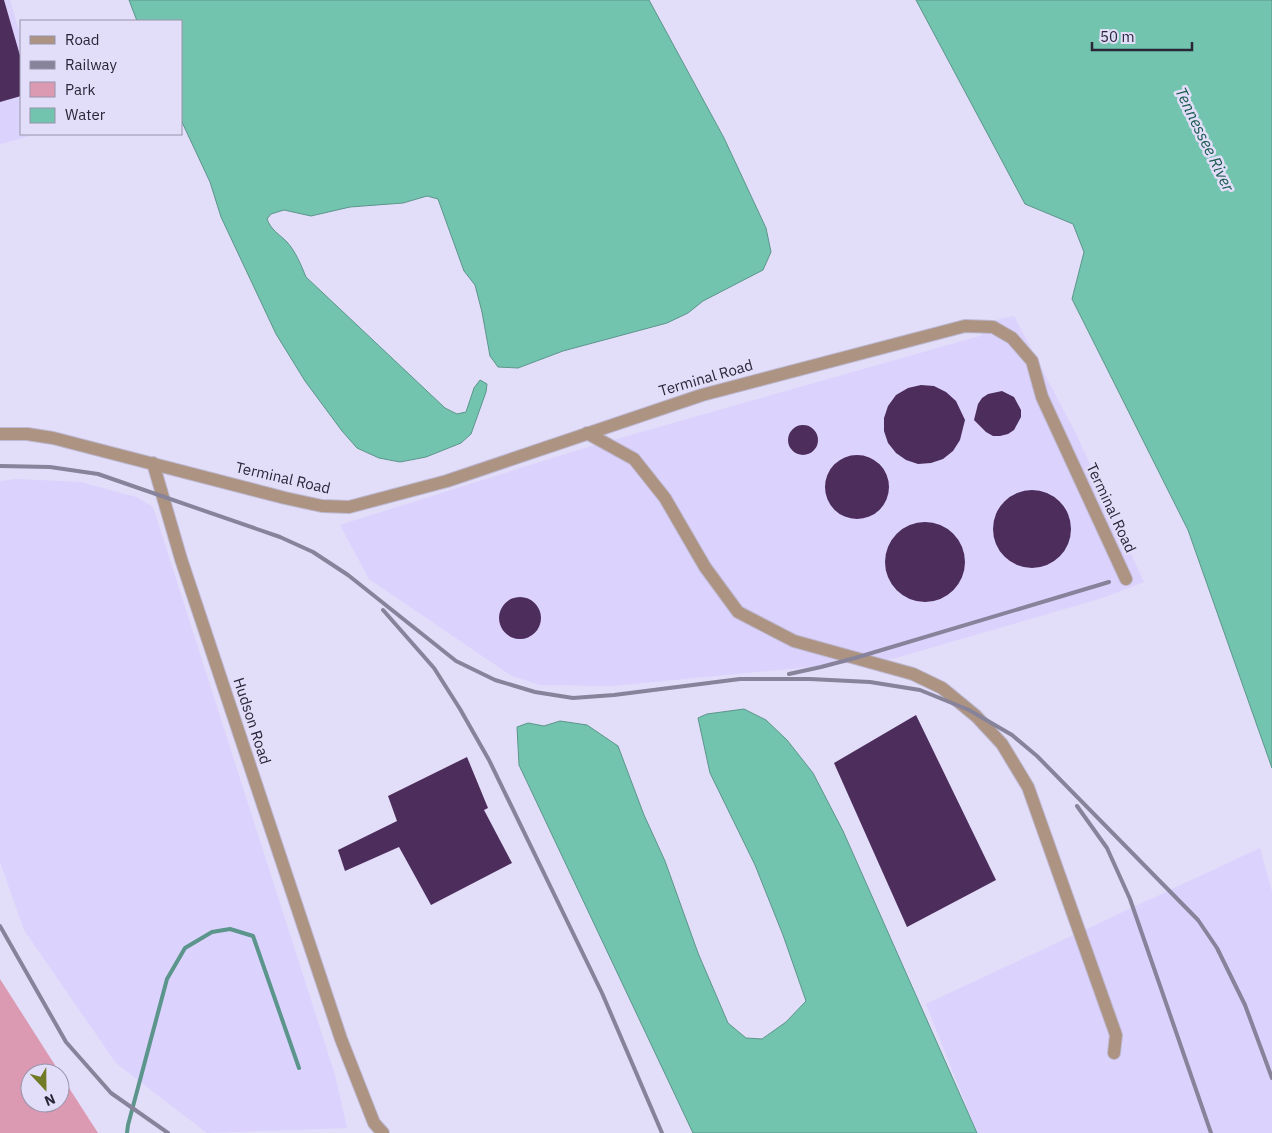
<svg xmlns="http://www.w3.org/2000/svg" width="1272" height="1133" viewBox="0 0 1272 1133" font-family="'IBM Plex Sans',sans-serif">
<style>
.built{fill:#dbd2fd}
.green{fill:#db9ab2}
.water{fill:#72c4ae;stroke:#5c958b}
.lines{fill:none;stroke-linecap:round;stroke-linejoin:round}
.stream{stroke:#5c958b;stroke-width:4}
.building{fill:#4d2d5b}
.minor-casing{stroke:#bdb8d2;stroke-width:14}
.minor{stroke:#ad9382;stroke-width:12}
.rail{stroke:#87839a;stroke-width:4}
.labels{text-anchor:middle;stroke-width:5;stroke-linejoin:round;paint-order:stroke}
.street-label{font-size:15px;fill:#2a2638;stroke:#e2ddf9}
.water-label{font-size:16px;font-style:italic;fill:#185a4c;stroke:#e2ddf9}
</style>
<rect width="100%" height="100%" fill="#e2ddf9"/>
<path class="built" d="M0,0H10L21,38V134H37L0,144Z
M1014,316L1077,436L1144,582L1099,599L892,659L612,686L540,685L512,676L369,579L340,525L578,450L980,336L996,320Z
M16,479L80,482L136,497L153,507L335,1075L347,1128L207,1133L116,1063L24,930L0,862V481Z
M1260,848L1272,892V1133H977L926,1004Z"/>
<path class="green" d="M0,979L60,1073H30V1103H60V1074L98,1133H0Z"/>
<path class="water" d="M129,0H649L724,138L766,228L771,252L763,270L703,301L688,313L667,323L563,351L518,368L498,367L490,356L482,312L475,285L464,271L438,199L427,196L403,203L350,207L311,216L284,210L271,214L267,219C271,230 279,234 287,242C296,252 301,265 306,277L445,408L457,414L466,412L474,388L480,380L487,384L486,392L471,434L461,443L426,457L400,462L379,458L357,448L342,431L305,381L276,334L221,217L210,182L181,120V21H137Z
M916,0H1272V768L1188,530L1072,299L1084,252L1073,224L1025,204Z
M744,709L766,720L787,740L813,773L843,831L977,1133H693L519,765L517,727L528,723L544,726L560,721L587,725L618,746L644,815L665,861L698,953L728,1023L746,1038L762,1039L786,1022L806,1001L783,935L755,865L710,773L698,718L707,714Z"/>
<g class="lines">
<path class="stream" d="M127,1133L128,1125L167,979L185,948L212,932L230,929L253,936L299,1068"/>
</g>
<path class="building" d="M0,0H4L21,59V96L0,102Z
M921,385L934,386L946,392L956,401L965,420L960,440L953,451L943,459L931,463L918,464L906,460L896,453L888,443L884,431V418L888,406L896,395L908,388Z
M1002,391L1014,397L1021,410V417L1014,430L1008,434L1000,436H993L986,432L974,420L978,404L982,398L988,394Z
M788 440a15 15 0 1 1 30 0a15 15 0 1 1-30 0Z
M825 487a32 32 0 1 1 64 0a32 32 0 1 1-64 0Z
M993 529a39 39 0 1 1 78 0a39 39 0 1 1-78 0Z
M885 562a40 40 0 1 1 80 0a40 40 0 1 1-80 0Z
M499 618a21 21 0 1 1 42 0a21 21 0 1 1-42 0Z
M916,715L996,880L907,927L834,763Z
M467,757L488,808L484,810L512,863L431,905L399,847L345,871L338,850L397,821L388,796Z"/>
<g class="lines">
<g class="minor-casing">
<path id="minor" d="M587,433L634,459L665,498L705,567L738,612L794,641L913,674L942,688L976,716L1002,744L1028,787L1116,1035L1114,1053
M0,434H27L53,438L285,498L322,506L349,507L447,481L702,395L965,326L993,327L1012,338L1032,361L1042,397L1126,579
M153,463L181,559L341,1039L374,1123L383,1133"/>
</g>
<use href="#minor" class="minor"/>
<path class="rail" d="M0,466L50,467L98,474L280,537L313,552L348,575L456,661L495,680L535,692L573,698L614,695L740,679H810L870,682L920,690L969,710L1012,735L1037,756L1198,920L1217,948L1245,1005L1272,1078
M383,610L434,668L460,709L489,760L602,993L662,1133
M789,674L821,667L855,658L1109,582
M1077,806L1107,848L1130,899L1211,1133
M0,926L66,1042L111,1093L168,1133"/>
</g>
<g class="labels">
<g class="street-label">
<text transform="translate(706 378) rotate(-16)" y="5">Terminal Road</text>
<text transform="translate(283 478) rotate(13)" y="5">Terminal Road</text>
<text transform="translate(1111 508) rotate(65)" y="5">Terminal Road</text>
<text transform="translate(252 721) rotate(72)" y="5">Hudson Road</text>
</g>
<g class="water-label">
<text transform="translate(1205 139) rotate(64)" y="6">Tennessee River</text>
</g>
</g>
<rect x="20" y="20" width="162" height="115" fill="#e2ddf9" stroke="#9894ac"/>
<rect x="30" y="36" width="25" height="8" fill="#ad9382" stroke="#9894ac"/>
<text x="65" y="45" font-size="15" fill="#2a2638">Road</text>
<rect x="30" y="61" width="25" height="8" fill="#87839a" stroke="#9894ac"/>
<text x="65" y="70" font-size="15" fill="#2a2638">Railway</text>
<rect x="30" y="82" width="25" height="15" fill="#db9ab2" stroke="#9894ac"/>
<text x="65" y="95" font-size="15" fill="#2a2638">Park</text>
<rect x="30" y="108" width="25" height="15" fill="#72c4ae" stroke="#9894ac"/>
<text x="65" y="120" font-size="15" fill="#2a2638">Water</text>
<g transform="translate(45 1088) rotate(158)"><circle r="24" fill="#e2ddf9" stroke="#9894ac"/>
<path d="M0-4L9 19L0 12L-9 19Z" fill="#717a24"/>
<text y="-8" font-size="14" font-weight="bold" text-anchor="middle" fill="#2a2638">N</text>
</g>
<path d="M1092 42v8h100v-8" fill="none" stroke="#2a2638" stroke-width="2.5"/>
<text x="1100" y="42" font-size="15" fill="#2a2638" stroke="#e2ddf9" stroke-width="4" paint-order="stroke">50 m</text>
</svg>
